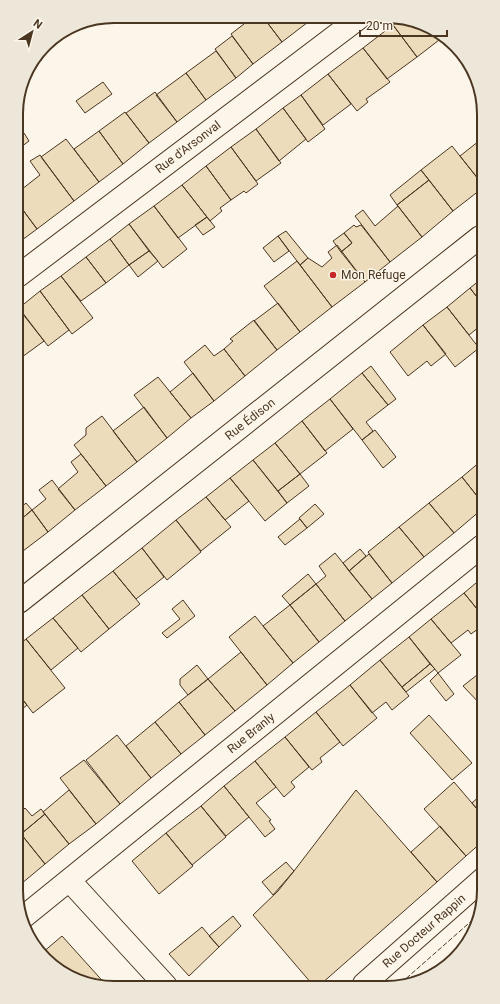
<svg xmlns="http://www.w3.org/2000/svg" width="500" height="1004" viewBox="0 0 500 1004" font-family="Roboto,sans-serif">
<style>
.building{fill:#ecdcbc;stroke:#4a3520}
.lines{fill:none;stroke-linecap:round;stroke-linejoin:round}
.minor-casing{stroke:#4a3520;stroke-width:24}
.minor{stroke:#fbf6e9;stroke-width:22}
.fence{stroke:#4a3520;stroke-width:1;stroke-dasharray:5 2;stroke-linecap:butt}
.poi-dot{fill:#c62828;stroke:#fbf6e9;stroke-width:1.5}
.labels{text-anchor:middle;stroke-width:3;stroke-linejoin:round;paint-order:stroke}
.street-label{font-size:12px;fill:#4a3520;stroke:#fbf6e9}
.poi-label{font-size:12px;fill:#4a3520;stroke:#fbf6e9;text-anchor:start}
.rim{fill:none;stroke:#4a3520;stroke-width:2}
</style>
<rect width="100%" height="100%" fill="#fbf6e9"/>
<path class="building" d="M253,17H263L282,42L253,64L231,34Z
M263,17H310L312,19L282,42Z
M403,18H405L443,37L417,57L393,25Z
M393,25L417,57L387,79L363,48Z
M232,36L253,64L236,78L215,49Z
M363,48L390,82L366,99L368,102L357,111L328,74Z
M216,51L236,78L206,100L186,73Z
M186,73L206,100L177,122L156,95Z
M328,74L351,104L323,125L301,95Z
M24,78L27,84L21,87Z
M103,82L112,94L85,113L76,101Z
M155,92L177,122L149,143L126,113Z
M301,95L325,129L308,142L283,108Z
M283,108L306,139L279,161L256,129Z
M125,112L149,143L123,164L99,131Z
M256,129L281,163L256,181L231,147Z
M99,131L123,164L99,182L74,149Z
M24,133L29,141L17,150V136Z
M66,139L99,182L74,201L41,157Z
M479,141V180L460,156Z
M452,146L479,180L480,190L453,211L421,170Z
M231,147L258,184L246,193L244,191L231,200L206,166Z
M40,155L74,201L37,229L17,202V193L40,175L30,161Z
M206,166L231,200L220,208L222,211L210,221L182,185Z
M421,170L429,180L397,205L390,195Z
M429,180L453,211L422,237L397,205Z
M182,185L207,217L178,238L154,206Z
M17,202L37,229L18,243Z
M154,206L187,249L163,268L129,224Z
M398,206L422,237L390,262L355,216L363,210L375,226Z
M207,217L215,227L203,235L195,225Z
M129,224L149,251L129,265L110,239Z
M354,225L356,227L361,225L390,262L365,282L341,252L352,243L344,233Z
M286,231L308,258L300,265L278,236Z
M344,233L352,243L341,252L333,241Z
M278,236L289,251L274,262L263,248Z
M110,239L129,265L106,283L86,257Z
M337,245L365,282L332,307L300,265L308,258L322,267L332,258L328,252Z
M149,251L158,261L138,277L129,265Z
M86,257L106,283L81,301L61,276Z
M297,261L332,307L300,332L264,286Z
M61,276L93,318L72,334L40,291Z
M480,280V301L470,288Z
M470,288L480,301V326L469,335L447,307Z
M40,291L69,330L48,346L19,308Z
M278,303L300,332L277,350L254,321Z
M447,307L479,348L455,367L423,325Z
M18,308L44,341L18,360Z
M254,320L277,350L245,376L224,349L233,341L230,339Z
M423,325L446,354L431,366L427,361L408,376L390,352Z
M205,345L214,356L224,349L245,376L214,401L184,362Z
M371,366L396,399L388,405L362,373Z
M193,373L214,401L191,418L170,392Z
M362,373L388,405L366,422L373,431L362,440L330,399Z
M158,377L191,418L167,438L134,395Z
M330,399L353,429L325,451L302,421Z
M144,407L167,438L137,462L113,431Z
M102,416L137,462L106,486L74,445L86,435V428Z
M302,421L327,453L300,474L275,443Z
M375,430L396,457L383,468L362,440Z
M275,443L300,474L278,491L253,460Z
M81,454L106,486L75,510L58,489L78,472L71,462Z
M253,460L287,503L265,521L230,478Z
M481,461V501L462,477Z
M300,474L309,486L287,503L278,491Z
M462,477L481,501V510L454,533L429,503Z
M230,478L249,501L225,520L206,497Z
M52,480L75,510L48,532L32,510L46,499L39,490Z
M206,497L231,527L201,551L176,520Z
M26,503L32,510L19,521V509Z
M429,503L454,533L424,557L399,527Z
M315,504L324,514L307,528L299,518Z
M32,510L48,532L23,551L19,546V521Z
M300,519L307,528L285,545L278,537Z
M176,520L201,552L167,580L142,548Z
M399,527L424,557L392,583L368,552Z
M19,546L23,551L19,555Z
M142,548L164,577L136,599L113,571Z
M360,549L366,556L349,571L343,563Z
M335,553L372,599L345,621L316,584L326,576L319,566Z
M369,554L392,583L372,599L349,571Z
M113,571L140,604L109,629L82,595Z
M308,574L316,584L290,605L282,596Z
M482,578V615L464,593Z
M316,584L345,621L319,642L290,605Z
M464,593L482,615V626L471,634L468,630L451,643L431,619Z
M82,595L109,629L81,652L53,618Z
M183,600L195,616L167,638L162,633L180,619L172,609Z
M290,605L319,642L293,663L263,626Z
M255,616L293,663L267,685L229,637Z
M53,618L78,648L51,670L26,639Z
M431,619L461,655L438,673L409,637Z
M409,637L430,664L402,687L380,660Z
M26,639L65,688L33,713L20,696V644Z
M241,652L267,685L235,711L208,679Z
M380,660L409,696L392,710L386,702L372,713L350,685Z
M430,664L435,669L406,692L402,687Z
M197,665L208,679L188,695L180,685V679Z
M482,671L483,707L463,686Z
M438,673L454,694L446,701L430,681Z
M208,679L235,711L205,735L179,702Z
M350,685L377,718L343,746L316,712Z
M20,696L27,705L20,711Z
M179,702L205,735L181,754L155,722Z
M316,712L340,742L320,758L322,762L312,770L285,737Z
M429,715L472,763L452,780L410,733Z
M155,722L181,754L151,778L126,746Z
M117,735L151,778L120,804L86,760Z
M285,737L309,767L291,782L295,787L284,797L255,761Z
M84,760L120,804L96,824L60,778Z
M255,761L276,787L256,803L271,820L269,821L275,829L265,837L224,786Z
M454,782L483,816V841L466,856L424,809Z
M224,786L249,817L226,836L201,806Z
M69,790L96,824L69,844L43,812Z
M356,790L437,882L321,984H312L253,915L278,891L294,871Z
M483,793V816L472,803Z
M201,806L226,837L192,865L166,833Z
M25,808L32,816L41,809L45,814L21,834V812Z
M45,814L69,844L45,864L21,834Z
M440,826L466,856L437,882L411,852Z
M166,833L193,866L159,894L132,861Z
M21,834L45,864L21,884Z
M286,862L294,871L273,895L262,882Z
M233,916L241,926L219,947L209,936Z
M202,927L219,947L189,976L169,954Z
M62,936L108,987H101L49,964L42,953Z"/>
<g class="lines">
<g class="minor-casing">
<path id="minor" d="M18,276L359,18
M19,602L480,237
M69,880L166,986
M21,919L482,546
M364,984L484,878"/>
</g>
<use href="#minor" class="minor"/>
<path class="fence" d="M401,983L476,917"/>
</g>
<circle class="poi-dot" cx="333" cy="275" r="4"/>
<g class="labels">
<g class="street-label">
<text transform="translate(188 147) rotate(-37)" y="4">Rue d'Arsonval</text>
<text transform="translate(250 419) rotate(-38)" y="4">Rue Édison</text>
<text transform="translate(251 733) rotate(-39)" y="4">Rue Branly</text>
<text transform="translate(424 931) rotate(-41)" y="4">Rue Docteur Rappin</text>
</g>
<g class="poi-label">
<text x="341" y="279">Mon Refuge</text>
</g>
</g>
<path d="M0 0H500V1004H0ZM114 23H386A91 91 0 0 1 477 114V890A91 91 0 0 1 386 981H114A91 91 0 0 1 23 890V114A91 91 0 0 1 114 23Z" fill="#ede7d9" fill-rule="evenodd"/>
<path class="rim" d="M114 23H386A91 91 0 0 1 477 114V890A91 91 0 0 1 386 981H114A91 91 0 0 1 23 890V114A91 91 0 0 1 114 23Z"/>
<g transform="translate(32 32) rotate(36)" stroke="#fbf6e9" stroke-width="3" paint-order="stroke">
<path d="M0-3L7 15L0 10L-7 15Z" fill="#4a3520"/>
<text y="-6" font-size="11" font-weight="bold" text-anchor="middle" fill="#4a3520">N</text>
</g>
<path d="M360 30v6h87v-6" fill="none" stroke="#4a3520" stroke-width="2"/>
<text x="366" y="30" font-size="12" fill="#4a3520" stroke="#fbf6e9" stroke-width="3" paint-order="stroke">20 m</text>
</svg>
